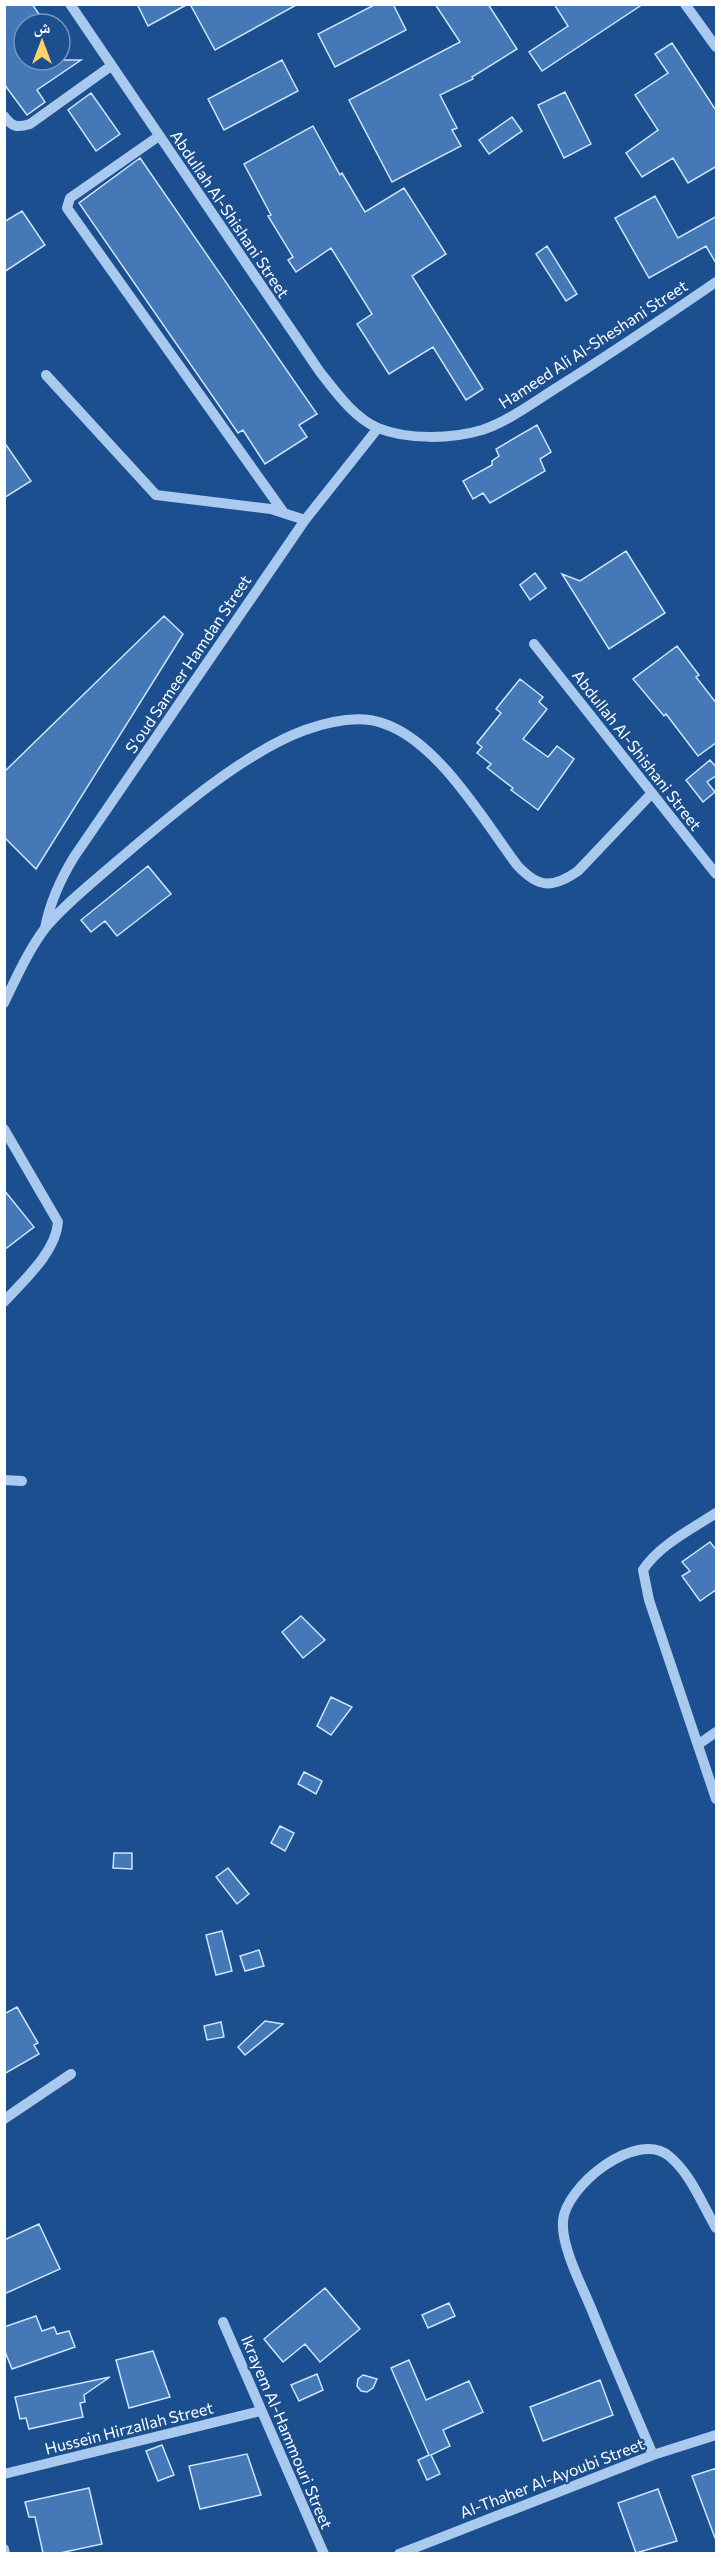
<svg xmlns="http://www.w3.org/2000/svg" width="721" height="2558" viewBox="0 0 721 2558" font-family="Commissioner,'Noto Naskh Arabic',sans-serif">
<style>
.building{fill:#4478b7;stroke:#cfe3fa;stroke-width:1.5}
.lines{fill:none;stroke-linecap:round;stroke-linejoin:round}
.minor{stroke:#a9c9ee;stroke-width:10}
.labels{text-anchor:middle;stroke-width:4.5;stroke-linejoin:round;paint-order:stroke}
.street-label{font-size:16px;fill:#fff;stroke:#1b4f8f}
</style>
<rect width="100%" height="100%" fill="#1b4f8f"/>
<path class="building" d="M4,4H32L46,24H24V60H81L37,90L45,102L27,115L4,84Z
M137,4H188L148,26Z
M190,4H298L215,50Z
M376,4H393L406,30L335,67L318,34Z
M435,4H488L517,49L472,77L473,79L440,95L457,128L452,130L461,146L392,182L349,100L460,42Z
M554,4H643L542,71L529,52L568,26Z
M672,43L717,112V166L688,183L673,158L642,177L626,153L658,130L635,95L668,73L655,54Z
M282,60L298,91L224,130L208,99Z
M565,92L591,144L564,158L538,105Z
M91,93L120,134L96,151L68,110Z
M512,117L522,131L489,154L479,140Z
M313,126L340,175L342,173L365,212L404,188L446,254L412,276L483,389L466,400L433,347L389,374L357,324L372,314L331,248L296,272L288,260L293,257L268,216L271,215L244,164Z
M140,158L317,414L299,425L307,437L265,464L243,430L238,433L79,203Z
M655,196L678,238L717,216V265L706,246L649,278L615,218Z
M22,211L45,245L4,272V222Z
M547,246L577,294L566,301L536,254Z
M537,425L551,452L540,459L545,471L490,503L483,493L473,499L463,481L492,465V461L499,456L496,449Z
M4,442L31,481L4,498Z
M626,551L665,613L609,649L562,574L580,581Z
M535,573L546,588L530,600L520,585Z
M164,616L183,634L36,869L4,837V772Z
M677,646L699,675L696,677L717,704V742L698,756L666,714L664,716L633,679Z
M520,679L543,697L539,702L547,709L523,739L548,757L557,746L574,759L538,810L511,790L513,788L487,768L491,764L477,753L482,747L477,743L501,713L496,709Z
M710,760L717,768V775L707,782L715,792L703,802L686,780Z
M148,866L171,894L117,936L105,921L91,932L81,920Z
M4,1190L34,1227L4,1250Z
M710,1542L717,1551V1589L700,1601L682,1576L690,1571L682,1562Z
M301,1616L325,1640L303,1658L282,1632Z
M331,1697L352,1707L331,1735L317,1726Z
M304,1772L322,1781L316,1794L298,1784Z
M280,1826L294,1833L285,1851L271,1843Z
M114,1853H132V1869L113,1868Z
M228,1868L249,1894L237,1904L216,1877Z
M222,1931L232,1971L216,1975L206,1935Z
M259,1950L264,1966L245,1971L240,1956Z
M17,2007L38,2043L34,2045L39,2054L4,2074V2014Z
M265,2021L283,2024L245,2055L238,2047Z
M221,2022L224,2037L207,2040L204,2026Z
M39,2224L60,2269L4,2294V2240Z
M325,2288L360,2329L320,2362L305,2344L283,2362L264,2339Z
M449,2303L455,2316L428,2328L422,2315Z
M36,2316L42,2331L54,2327L57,2334L69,2331L75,2347L12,2369L4,2349V2327Z
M153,2351L170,2397L129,2408L116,2360Z
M409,2360L426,2400L469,2381L483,2412L443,2430L450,2446L431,2455L440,2474L427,2480L418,2460L429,2455L391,2368Z
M317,2374L323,2390L299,2401L291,2385Z
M363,2375L377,2379L373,2388L367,2392L361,2391L357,2386L358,2379Z
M110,2377L84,2395L85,2402L80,2403L83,2417L29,2429L26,2418L20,2419L15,2397Z
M600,2380L613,2415L543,2441L530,2407Z
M162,2445L174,2475L158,2481L146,2451Z
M247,2454L261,2495L200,2509L189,2466Z
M717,2468V2538H715L692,2476Z
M89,2488L102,2544L60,2553H43L35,2517H29L25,2502Z
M658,2489L677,2541L636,2553L618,2503Z"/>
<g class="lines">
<path class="minor" d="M70,4L320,372C335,391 354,418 378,428C407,440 452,439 482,430C511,420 535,401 561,385C613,352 665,317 716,282
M685,4L716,47
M4,116C12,127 17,128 30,124L111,66
M159,136L70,198L67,208L284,513
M46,375L156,495L271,509L305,520
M534,644L716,874
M45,928C50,902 60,880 74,857L305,520L378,428
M4,1003C16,978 29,949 46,927C66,903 92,883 116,862C168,818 242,753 305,730C330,721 360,714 385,724C439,743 484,821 517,865C538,888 552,889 578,871L652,793
M4,1129L58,1222C56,1252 24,1280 4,1302
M4,1480L22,1481
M716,1513C692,1529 659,1545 643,1570L649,1600L716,1799
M699,1744L716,1732
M4,2119L71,2074
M223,2322L324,2554
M653,2455C632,2406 611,2357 591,2308C581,2284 561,2246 563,2221C565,2187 636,2129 669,2156C691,2174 702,2204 716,2228
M4,2474L261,2411
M4,2549L5,2554
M399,2554L653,2455L716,2435"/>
</g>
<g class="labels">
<g class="street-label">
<text transform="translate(230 214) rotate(56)" y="6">Abdullah Al-Shishani Street</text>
<text transform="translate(593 344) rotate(-33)" y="6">Hameed Ali Al-Sheshani Street</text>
<text transform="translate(188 664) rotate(-56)" y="6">S'oud Sameer Hamdan Street</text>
<text transform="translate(637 750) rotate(52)" y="6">Abdullah Al-Shishani Street</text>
<text transform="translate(129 2428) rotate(-14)" y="6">Hussein Hirzallah Street</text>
<text transform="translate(287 2432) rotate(67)" y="6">Ikrayem Al-Hammouri Street</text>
<text transform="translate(552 2478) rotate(-21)" y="6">Al-Thaher Al-Ayoubi Street</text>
</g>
</g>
<rect width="721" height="2558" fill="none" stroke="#ffffff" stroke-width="12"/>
<g transform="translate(42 42)"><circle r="28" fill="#1b4f8f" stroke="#7695bc" stroke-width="1.5"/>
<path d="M0-4.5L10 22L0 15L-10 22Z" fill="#ffd166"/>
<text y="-9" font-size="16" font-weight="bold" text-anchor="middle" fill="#ffffff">ش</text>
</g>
</svg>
